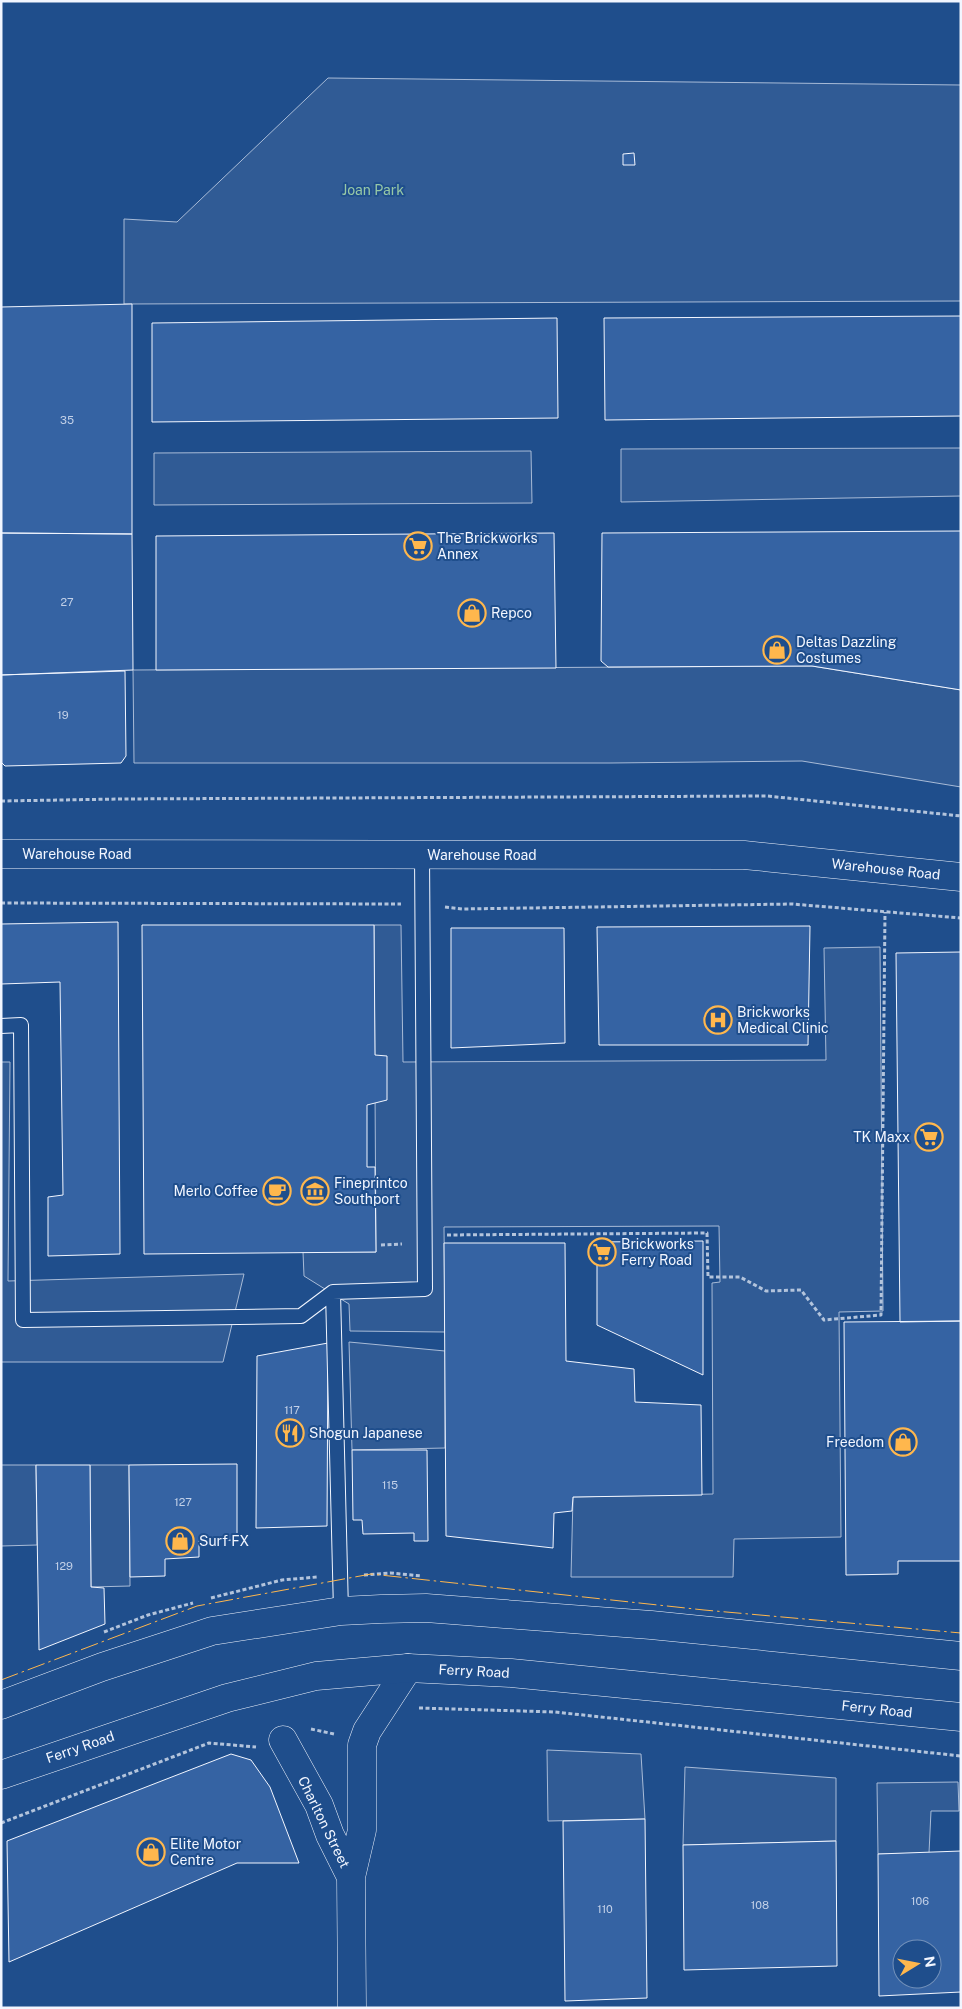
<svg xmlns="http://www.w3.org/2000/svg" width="962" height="2009" viewBox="0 0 962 2009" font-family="'Public Sans',sans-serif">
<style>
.built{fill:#305b95;stroke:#a8bbd7}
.building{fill:#3563a3;stroke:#f2f6ff;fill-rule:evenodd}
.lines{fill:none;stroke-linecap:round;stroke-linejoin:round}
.service-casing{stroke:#f2f6ff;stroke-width:16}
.minor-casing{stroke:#f2f6ff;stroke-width:29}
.primary-casing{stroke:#f2f6ff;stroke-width:29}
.path{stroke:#b3c4dc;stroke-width:3;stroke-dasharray:4 2.5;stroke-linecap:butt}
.service{stroke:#1f4e8c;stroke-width:14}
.minor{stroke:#1f4e8c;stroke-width:28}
.primary{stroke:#1f4e8c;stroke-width:28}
.power{stroke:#ffb74d;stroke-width:1;stroke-dasharray:18 4 2.5 4;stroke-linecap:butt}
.labels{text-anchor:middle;stroke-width:4;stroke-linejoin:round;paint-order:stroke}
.number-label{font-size:11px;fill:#c3d1e8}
.park-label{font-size:14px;fill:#97c8a6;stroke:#1f4e8c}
.poi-label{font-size:14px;fill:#f2f6ff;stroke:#1f4e8c;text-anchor:start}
.street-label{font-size:14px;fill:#f2f6ff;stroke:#1f4e8c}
</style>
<rect width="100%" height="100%" fill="#1f4e8c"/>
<path class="built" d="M328,78L961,85V301L124,304V219L177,222Z
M961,448V496L621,502V449Z
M531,451L532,503L154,505V453Z
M812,666L961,690V787L802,761L610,763H134L133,670Z
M374,925H401L403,1062L826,1060L824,948L880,947L883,1311L839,1312L841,1537L734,1539L733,1577H571L573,1497L713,1494L712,1283L720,1282L719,1226L444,1227L445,1332L350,1331L349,1304L304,1276L303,1252H376Z
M1,1062H10L8,1281L244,1274L223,1362H1Z
M349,1342L445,1351V1448L352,1450Z
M1,1465H36L37,1545L1,1546Z
M90,1465H129L130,1586L91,1587Z
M547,1750L641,1754L645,1819L548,1821Z
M685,1767L836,1778V1841L683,1845Z
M958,1782L959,1811H931L929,1853L878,1854L877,1783Z"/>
<path class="building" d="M634,153L635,165H623V154Z
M132,304V534L1,533V307Z
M961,316V416L605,420L604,318Z
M557,318L558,418L152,422V323Z
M961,531V690L812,666L608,667L601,661L602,533Z
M1,533L132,534L133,670L1,675Z
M554,533L556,668L156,670V536Z
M125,671L126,756L121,763L5,766L1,762V675Z
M118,922L120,1254L48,1256V1197L63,1195L60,982L1,984V924Z
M142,925H374L375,1055L387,1056V1100L367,1105V1167H375L376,1252L144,1254Z
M810,926L808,1045H599L597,927Z
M451,928H564L565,1043L451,1048Z
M961,952V1321L900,1322L896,953Z
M703,1241V1375L597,1325V1242Z
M444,1243H565L566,1361L634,1369L635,1402L701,1405L702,1495L573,1497L572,1511L554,1513L553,1548L446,1536Z
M961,1321V1561H898V1574L846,1575L844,1322Z
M328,1343L327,1526L256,1528L257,1356Z
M352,1450H427L428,1541H414V1533L363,1534L362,1520H353Z
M237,1464V1540L199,1541V1557L165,1559V1576L130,1577L129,1465Z
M36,1465H90L91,1587L104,1588L105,1624L39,1650Z
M231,1754L251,1760L270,1787L299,1863H237L9,1962L7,1841Z
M645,1819L647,1998L565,2001L563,1821Z
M836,1841L837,1966L684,1970L683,1845Z
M961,1851V1992L879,1996L878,1854ZM902,1949H932V1979H902Z"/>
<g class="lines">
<g class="service-casing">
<path id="service" d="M1,1026L21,1025L23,1320L301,1316L333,1292L425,1289L422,855
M333,1292L341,1611"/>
</g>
<g class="minor-casing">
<path id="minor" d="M1,854L744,855L961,877
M283,1740L319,1805L330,1835L351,1877
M352,2008L351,1877L362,1830V1745L367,1731L408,1668"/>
</g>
<g class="primary-casing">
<path id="primary" d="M1,1705L102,1667L212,1631L341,1611L381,1609L426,1608L651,1625L961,1656
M1,1775L227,1698L316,1676L408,1668L511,1673L961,1717"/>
</g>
<path class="path" d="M1,801L120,799L767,796L961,816
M1,903L401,904
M445,907L462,909L792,904L961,918
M447,1235L707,1233L708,1277H740L766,1291L801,1290L824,1320L881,1315L885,912
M381,1245L402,1244
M364,1575L390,1573L422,1576
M211,1598L282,1580L317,1577
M104,1632L148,1615L193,1603
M419,1708L555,1712L961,1756
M311,1729L334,1734
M1,1823L209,1743L256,1747"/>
<use href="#service" class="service"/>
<use href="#minor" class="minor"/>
<use href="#primary" class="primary"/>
<path class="power" d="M1,1680L197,1606L371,1574L704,1610L961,1633"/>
</g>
<defs>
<g id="supermarket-ring" transform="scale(1.4375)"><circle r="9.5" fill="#1f4e8c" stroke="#ffb74d" stroke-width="1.5"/><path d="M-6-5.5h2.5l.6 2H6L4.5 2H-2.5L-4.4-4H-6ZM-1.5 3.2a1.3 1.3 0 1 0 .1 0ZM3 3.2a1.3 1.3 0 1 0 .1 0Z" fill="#ffb74d"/></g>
<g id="shop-ring" transform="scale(1.4375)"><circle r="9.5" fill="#1f4e8c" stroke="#ffb74d" stroke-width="1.5"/><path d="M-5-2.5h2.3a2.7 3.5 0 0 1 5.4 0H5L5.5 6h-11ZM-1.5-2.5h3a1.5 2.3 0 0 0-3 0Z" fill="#ffb74d"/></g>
<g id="hospital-ring" transform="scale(1.4375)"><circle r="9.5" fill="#1f4e8c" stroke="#ffb74d" stroke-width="1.5"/><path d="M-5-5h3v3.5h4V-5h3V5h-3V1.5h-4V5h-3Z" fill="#ffb74d"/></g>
<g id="cafe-ring" transform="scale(1.4375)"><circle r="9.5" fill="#1f4e8c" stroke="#ffb74d" stroke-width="1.5"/><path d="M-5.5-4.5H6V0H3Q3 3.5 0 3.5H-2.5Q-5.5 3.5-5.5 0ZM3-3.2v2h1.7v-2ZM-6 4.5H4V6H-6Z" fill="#ffb74d"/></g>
<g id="museum-ring" transform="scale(1.4375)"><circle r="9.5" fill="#1f4e8c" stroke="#ffb74d" stroke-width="1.5"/><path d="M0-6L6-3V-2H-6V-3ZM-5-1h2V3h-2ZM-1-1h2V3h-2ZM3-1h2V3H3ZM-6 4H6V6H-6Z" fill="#ffb74d"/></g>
<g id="restaurant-ring" transform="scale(1.4375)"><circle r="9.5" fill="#1f4e8c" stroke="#ffb74d" stroke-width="1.5"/><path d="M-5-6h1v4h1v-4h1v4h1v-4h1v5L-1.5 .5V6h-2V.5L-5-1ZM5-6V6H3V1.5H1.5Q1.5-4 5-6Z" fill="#ffb74d"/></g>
</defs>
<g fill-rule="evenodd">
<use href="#supermarket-ring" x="418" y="546"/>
<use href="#shop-ring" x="472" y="613"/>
<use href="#shop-ring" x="777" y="650"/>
<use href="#hospital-ring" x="718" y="1020"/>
<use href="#supermarket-ring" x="929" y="1137"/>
<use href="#cafe-ring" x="277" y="1191"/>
<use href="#museum-ring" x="315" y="1191"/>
<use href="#supermarket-ring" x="602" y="1252"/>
<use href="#restaurant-ring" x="290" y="1433"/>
<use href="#shop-ring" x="903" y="1442"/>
<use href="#shop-ring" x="180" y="1541"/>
<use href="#shop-ring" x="151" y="1852"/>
</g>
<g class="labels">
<g class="number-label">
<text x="67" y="424">35</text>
<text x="67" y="606">27</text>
<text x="63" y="719">19</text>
<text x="292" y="1414">117</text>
<text x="390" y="1489">115</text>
<text x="183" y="1506">127</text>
<text x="64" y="1570">129</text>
<text x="920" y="1905">106</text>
<text x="760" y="1909">108</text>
<text x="605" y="1913">110</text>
</g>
<g class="park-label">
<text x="373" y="195">Joan Park</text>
</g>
<g class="poi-label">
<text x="437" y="543">The Brickworks<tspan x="437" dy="16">Annex</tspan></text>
<text x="491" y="618">Repco</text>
<text x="796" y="647">Deltas Dazzling<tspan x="796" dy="16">Costumes</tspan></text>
<text x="737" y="1017">Brickworks<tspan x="737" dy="16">Medical Clinic</tspan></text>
<text x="910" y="1142" text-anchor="end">TK Maxx</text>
<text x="334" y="1188">Fineprintco<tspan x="334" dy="16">Southport</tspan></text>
<text x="258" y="1196" text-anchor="end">Merlo Coffee</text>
<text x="621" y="1249">Brickworks<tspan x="621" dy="16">Ferry Road</tspan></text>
<text x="309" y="1438">Shogun Japanese</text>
<text x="884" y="1447" text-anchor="end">Freedom</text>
<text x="199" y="1546">Surf FX</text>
<text x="170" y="1849">Elite Motor<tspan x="170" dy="16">Centre</tspan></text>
</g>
<g class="street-label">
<text x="77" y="859">Warehouse Road</text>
<text x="482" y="860">Warehouse Road</text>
<text transform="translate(886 869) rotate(6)" y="5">Warehouse Road</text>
<text transform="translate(474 1671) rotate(3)" y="5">Ferry Road</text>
<text transform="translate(877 1709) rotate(6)" y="5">Ferry Road</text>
<text transform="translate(80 1747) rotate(-19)" y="5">Ferry Road</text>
<text transform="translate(324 1822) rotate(64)" y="5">Charlton Street</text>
</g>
</g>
<rect width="962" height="2009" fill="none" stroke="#f2f6ff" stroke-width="5"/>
<g transform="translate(917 1964) rotate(80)"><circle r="24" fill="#1f4e8c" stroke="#7391ba"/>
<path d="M0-4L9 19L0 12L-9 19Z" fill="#ffb74d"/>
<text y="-8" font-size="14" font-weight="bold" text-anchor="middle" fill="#f2f6ff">N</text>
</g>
</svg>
